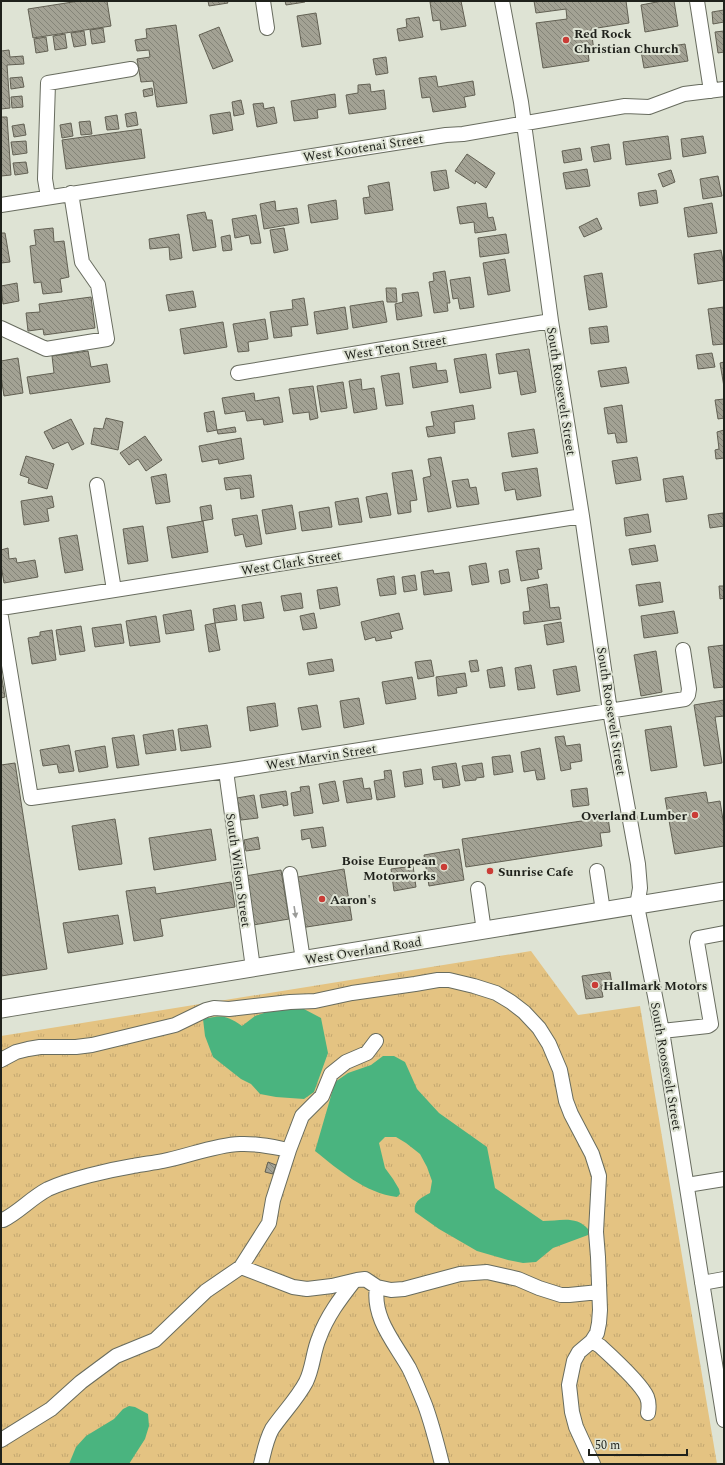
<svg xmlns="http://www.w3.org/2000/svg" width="725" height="1465" viewBox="0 0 725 1465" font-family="Spectral,serif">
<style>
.grass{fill:url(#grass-tufts)}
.water{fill:#4ab47f}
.building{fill:url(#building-back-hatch);stroke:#626053}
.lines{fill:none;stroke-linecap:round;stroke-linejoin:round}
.minor-casing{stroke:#686c5f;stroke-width:16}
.major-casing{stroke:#686c5f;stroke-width:19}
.minor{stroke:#fff;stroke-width:14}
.major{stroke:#fff;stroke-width:17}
.oneway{fill:#9a9b98}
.poi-dot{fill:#ca3c36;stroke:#dee3d4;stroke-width:1.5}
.labels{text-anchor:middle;stroke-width:4;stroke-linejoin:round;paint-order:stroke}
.poi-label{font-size:13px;font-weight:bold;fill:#1f211b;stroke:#dee3d4;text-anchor:start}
.street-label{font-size:13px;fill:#1f211b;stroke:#dee3d4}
</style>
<defs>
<pattern id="grass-tufts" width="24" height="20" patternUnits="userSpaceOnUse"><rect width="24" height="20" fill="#e4c382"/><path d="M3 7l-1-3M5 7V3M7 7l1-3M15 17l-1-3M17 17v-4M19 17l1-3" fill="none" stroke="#c3a770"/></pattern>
<pattern id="building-back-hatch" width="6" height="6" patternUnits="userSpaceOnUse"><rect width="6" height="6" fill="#a3a294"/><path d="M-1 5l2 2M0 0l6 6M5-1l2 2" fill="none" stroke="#848478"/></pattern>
</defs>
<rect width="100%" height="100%" fill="#dee3d4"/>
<path class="grass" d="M531,951L578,1015L640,1006L717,1464H1V1036Z"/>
<path class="water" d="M302,1008L321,1018L328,1053L314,1092L304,1099L276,1097L260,1094L251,1084L241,1079L213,1057L205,1036L203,1019C222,1015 226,1015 242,1026L255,1016L270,1011Z
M383,1056H394L405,1062L417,1089L439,1113L487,1147L495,1188L543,1221C559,1221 576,1215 588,1229V1235L553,1248L536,1262L523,1263L508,1260L477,1251L439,1229L415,1212C413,1201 421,1198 430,1193L432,1181L427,1167L420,1154L406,1143L396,1137H385L379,1143L385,1168L393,1179L399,1189L400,1194L397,1197C365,1193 339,1170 315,1151L335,1082L348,1073L371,1065Z
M129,1406L135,1407L148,1414L149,1426L145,1439L129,1464H69L76,1447L86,1436L114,1419L123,1409Z"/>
<path class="building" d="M79,1H107L111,26L33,38L28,9Z
M208,1H227L228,3L209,6Z
M285,1H305V2L286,5Z
M436,1H461L466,26L441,30L440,20L433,21L430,2Z
M534,1H626L629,23L591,29L594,51L588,52L589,61L543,68L536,23L567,19L566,9L536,13Z
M662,1H674L678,26L645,32L641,5Z
M724,10V22L713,24L712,12Z
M316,13L321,44L302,47L297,16Z
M419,17L423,37L399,41L397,29L407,27L406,19Z
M176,25L187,103L157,107L153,81L141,82L137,59L150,57L149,50L137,51L135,40L147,38L146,29Z
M219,27L233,61L213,69L199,35Z
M103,28L105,42L92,44L90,30Z
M84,31L86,45L74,47L71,33Z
M724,31V52L718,53L715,32Z
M65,34L67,48L55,50L53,36Z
M46,37L48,51L36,53L34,39Z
M685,44L688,61L644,68L641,51Z
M9,50L10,57L23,56L24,64L7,65L10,108L1,109V51Z
M386,57L388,73L376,75L373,59Z
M436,76L438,87L473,81L475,95L464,97L466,107L433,112L430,97L422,98L419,78Z
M22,77L24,87L11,89L10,78Z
M370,84L371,92L384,90L386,109L349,114L346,95L358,93V85Z
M152,88L153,95L144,97L143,90Z
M335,94L336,107L317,110L318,118L294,121L291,101Z
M22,96L23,107L12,108L11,97Z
M241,100L244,114L234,116L232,102Z
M263,103L264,109L274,107L277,123L257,127L253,104Z
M136,112L138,125L127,127L125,114Z
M230,112L233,130L213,134L210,115Z
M117,115L119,129L107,130L105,117Z
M1,117H7L11,175L1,176Z
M90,121L92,134L81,135L79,122Z
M71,123L73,136L62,138L60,125Z
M24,124L26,135L14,137L12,126Z
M141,129L145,158L66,169L62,140Z
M668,136L671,159L626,165L623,142Z
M703,136L706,153L683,157L681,139Z
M26,141L27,153L13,155L11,142Z
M609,144L611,159L594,162L591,147Z
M580,148L582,160L564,163L562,151Z
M467,154L495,173L486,188L476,181L475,184L455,171Z
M26,162L28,173L15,175L13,163Z
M587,169L590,186L566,189L563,173Z
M446,170L449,188L434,191L431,172Z
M671,170L675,182L663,187L658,174Z
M718,176L722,196L703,199L700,179Z
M389,182L393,210L365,214L363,198L370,197L368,186Z
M656,190L658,203L640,206L638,193Z
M336,200L338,219L311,223L308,205Z
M275,201L276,211L297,208L299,223L264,229L260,204Z
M486,203L488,218L493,217L496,230L475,233L474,222L460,224L457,207Z
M712,203L717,233L688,237L684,208Z
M205,212L207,220H212L216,247L193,251L187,215Z
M256,215L261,243L251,244L249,235L235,238L232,219Z
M597,218L602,229L584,237L579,227Z
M53,228L54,242L64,241L69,277L60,279L62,292L43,294L41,282L34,283L30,246L36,245L34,230Z
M284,228L288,250L274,253L270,230Z
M1,233H5L10,262L1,263Z
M179,234L182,258L170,260L169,247L150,249L149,239Z
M506,234L509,253L480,257L478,238Z
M230,235L232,250L223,251L221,237Z
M721,250L724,266V280L698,284L694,254Z
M505,259L510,291L488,295L483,263Z
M445,271L450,303H447L448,311L434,313L429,282L434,281L433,273Z
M602,273L607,307L589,310L584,276Z
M470,277L474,307L460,309L458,298L453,299L450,280Z
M17,283L19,301L3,304L1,286Z
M386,288H396L397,302H387Z
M193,291L196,307L169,311L166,295Z
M418,292L422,316L397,320L395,304L403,302L402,294Z
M91,297L95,328L44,335L43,329L28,331L26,313L40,312L39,304Z
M304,298L308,325L291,327L292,336L274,338L270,312L293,309L292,300Z
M383,301L387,322L353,328L350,306Z
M345,307L348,329L317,334L314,312Z
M724,307V344L713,345L708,309Z
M265,319L268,339L248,342L249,351L238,352L233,324Z
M223,322L227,347L184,354L180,329Z
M607,326L609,342L591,344L589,328Z
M529,349L536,392L521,395L517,371L499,374L496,354Z
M88,351L91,367L107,364L110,382L30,394L27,377L54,373L52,356Z
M712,353L715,367L698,369L696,355Z
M486,354L491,388L460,393L454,359Z
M18,358L23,393L4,396L1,376V361Z
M724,362V387L720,363Z
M436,363L437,371L446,370L448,382L413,388L410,367Z
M626,367L629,383L601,387L598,371Z
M399,373L403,404L386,406L381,376Z
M361,379L362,390L374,388L377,409L354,413L349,381Z
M343,382L347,408L321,412L317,386Z
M313,386L318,418L310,420L309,412L293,414L289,389Z
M254,393L255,401L279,397L283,422L264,425L263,419L247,421L245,411L225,414L222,398Z
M724,399V418L718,419L715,400Z
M473,405L475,419L454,422L455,433L428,437L426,427L434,426L431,412Z
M622,405L627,442L617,443L615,433L608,434L604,408Z
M214,411L217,430L235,427L236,432L218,434L217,430L207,432L204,413Z
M106,418L123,422L118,450L91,444L94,428L103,429Z
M71,419L84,444L72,450L68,442L53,449L44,432Z
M534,429L538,453L512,457L508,433Z
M724,430V458L716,459L715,450L719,449L717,432Z
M145,436L162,460L146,471L138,459L129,465L120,453Z
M241,438L244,459L219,464L218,459L202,462L199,446Z
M26,456L54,464L47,489L28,483L29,478L20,475Z
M441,457L451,508L428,512L423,478L431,476L428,459Z
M637,457L641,480L616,484L612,461Z
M537,468L541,496L517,500L515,489L505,491L502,473Z
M412,470L417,500L410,501L411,512L398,514L392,473Z
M166,474L170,502L156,504L151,477Z
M251,475L254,497L241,499L240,488L226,490L224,478Z
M683,476L687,499L666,502L663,479Z
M468,479L470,488L476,487L479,504L457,507L452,481Z
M387,493L391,515L370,518L366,497Z
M52,496L54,507L47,509L49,521L24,525L21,501Z
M358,498L362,522L339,525L335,502Z
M211,505L213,519L202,521L200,507Z
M292,505L296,529L266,534L262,510Z
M329,507L332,527L302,531L299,512Z
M723,513L724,526L710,528L708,515Z
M648,514L651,532L626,536L624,518Z
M257,515L262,544L246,547L243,534L235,536L232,519Z
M203,521L208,552L172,558L167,527Z
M143,526L148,561L128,564L123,529Z
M77,535L83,570L65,573L59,538Z
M655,545L658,561L632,565L629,549Z
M8,548L9,559L16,558L17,563L35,560L38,577L4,583L1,565V550Z
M539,548L542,569L537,570L539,578L521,581L516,551Z
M486,563L489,582L472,585L469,566Z
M508,569L510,582L501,584L499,571Z
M433,570L434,574L449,572L452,591L424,595L421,572Z
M415,575L417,590L404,592L402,577Z
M394,576L396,594L380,596L377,579Z
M660,582L663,602L639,606L636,585Z
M547,584L550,608L559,607L561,619L524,624L523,612L530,611L527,588Z
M719,586H724V598L720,599Z
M337,587L340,605L320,609L317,590Z
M301,593L303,608L284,611L281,596Z
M261,602L264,618L244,621L242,605Z
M235,605L237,620L215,623L220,650L209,652L205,625L215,623L213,609Z
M191,610L194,630L166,634L163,615Z
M674,611L678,633L644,638L641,616Z
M314,613L317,628L303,630L300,616Z
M399,613L403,629L390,632L392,638L376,641L375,637L365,640L361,622Z
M156,616L160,642L130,646L126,621Z
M561,622L564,642L547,645L544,625Z
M121,624L124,643L95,647L92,628Z
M81,626L85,651L60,655L56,630Z
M52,630L56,660L32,664L28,638L40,636V632Z
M724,645V687L714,688L708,647Z
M656,651L662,692L641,696L634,655Z
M332,659L334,671L309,675L307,663Z
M431,660L434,676L418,679L415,662Z
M477,660L479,671L471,672L469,661Z
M531,665L535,688L518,690L515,668Z
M576,666L580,691L557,695L553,670Z
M502,667L505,686L490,688L487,670Z
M1,673L5,697L1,698Z
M465,673L467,686L456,688L457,693L438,696L436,677Z
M412,677L416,699L386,704L382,682Z
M359,698L364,724L344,728L340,701Z
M724,700V716L715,717L722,763L704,766L694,705Z
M275,703L278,726L250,731L247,707Z
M317,705L321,727L302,730L298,708Z
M207,725L211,747L181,751L178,729Z
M671,726L677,767L651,771L645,730Z
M173,730L176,750L146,754L143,735Z
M134,735L139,765L117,768L112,738Z
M564,736L566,746L580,744L582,761L570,763L571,769L561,771L555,737Z
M69,745L74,771L59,773L57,764L43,766L40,750Z
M105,746L108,767L79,772L75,751Z
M540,748L545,779L537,780L535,770L524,772L521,752Z
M510,755L513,772L494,775L492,757Z
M15,763L47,969L1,976V765Z
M456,763L460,785L443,788L442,779L434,780L432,767Z
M482,763L484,777L476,778V780L465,781L462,766Z
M421,769L423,784L405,787L403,772Z
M391,770L395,797L377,800L374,781L385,779L384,771Z
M362,778L364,789L370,788L372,799L347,803L343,781Z
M335,781L339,801L323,804L319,784Z
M309,786L313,813L294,816L291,793L301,791L300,787Z
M587,788L589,805L573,807L571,790Z
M286,791L288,805L283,806V804L262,808L260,795Z
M706,792L708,803L720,801L724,826V846L675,854L665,798Z
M254,795L258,818L241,820L237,798Z
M608,817L610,832L600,833L602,846L466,867L462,839Z
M115,819L122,864L79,870L72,826Z
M323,827L326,846L312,848L310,838L302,840L301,830Z
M211,829L216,860L154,870L149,838Z
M258,837L260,849L246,851L244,840Z
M459,849L464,880L429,886L424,855Z
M413,866L416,887L394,891L391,869Z
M344,869L352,920L300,928L292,878Z
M281,870L289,919L253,925L245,876Z
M231,882L235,907L160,919L163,936L134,941L126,891L155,887L156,894Z
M118,915L123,944L68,953L63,923Z
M610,972L612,984L601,986L603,997L586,999L582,976Z
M268,1162L276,1165L273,1174L265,1172Z"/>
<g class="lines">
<g class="minor-casing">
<path id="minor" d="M263,1L267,28
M502,1L521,102L551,321L582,516L610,711L638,864L640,888L637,906L662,1031L724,1420
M697,1L711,91
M48,197L45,179L48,83L131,69
M1,205L446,135L463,134L625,106L649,107L684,94L724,89
M1,328L46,349L107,339L98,285L82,262L71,193
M238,373L551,321
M97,485L114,590
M1,608L582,516
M1,617L31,798L226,771L685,699L688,695L689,689L683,650
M226,771L253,968
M597,871L603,911
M290,874L303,960
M478,889L484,931
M662,1031L708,1026L711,1024L697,942L698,938L724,933
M1,1060L16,1052L28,1049L40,1047H76L92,1045L175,1025L206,1010L214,1008L229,1009L290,1002L315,1001L352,993L415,984L438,980H449L474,986L496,993L511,1002L524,1012L539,1028L549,1044L560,1070L566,1101L571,1114L592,1154L599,1176L596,1232L598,1257L600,1310L599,1323L597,1333L592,1341L579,1352L574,1361L569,1385L572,1412L576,1427L593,1464
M687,1185L724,1179
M3,1220C19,1212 31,1198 48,1189C70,1179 109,1170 133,1166C143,1164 153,1163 163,1161C189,1156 214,1145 240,1144C257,1143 273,1147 289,1150
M241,1267L293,1287L307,1289L332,1286L357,1280L365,1279L377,1287L391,1290L404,1289L460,1274L487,1272L518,1279L539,1288L561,1295H569L599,1292
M702,1283L724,1279
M377,1287C372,1318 395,1343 409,1368C415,1380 420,1393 425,1405C432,1424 437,1444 442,1464
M592,1341L600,1346C612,1357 641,1383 647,1397C649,1402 649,1407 648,1413
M1,1440L51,1409L81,1382L116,1356L155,1340L206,1291L241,1267L269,1223L273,1200L289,1150L302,1116L322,1096L331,1074L346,1062L367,1053L376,1041
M261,1464C264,1452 266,1440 272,1429C283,1413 297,1399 306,1382C313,1368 313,1352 319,1338C327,1316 340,1299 354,1281"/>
</g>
<g class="major-casing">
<path id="major" d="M1,1009L724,891"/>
</g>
<use href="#minor" class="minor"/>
<use href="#major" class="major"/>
</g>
<defs><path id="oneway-solid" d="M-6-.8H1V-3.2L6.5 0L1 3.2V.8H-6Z"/></defs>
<use class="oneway" href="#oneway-solid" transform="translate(295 912) rotate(81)"/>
<g class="poi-dot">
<circle cx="566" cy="40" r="4"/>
<circle cx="695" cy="815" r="4"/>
<circle cx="444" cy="867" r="4"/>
<circle cx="490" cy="871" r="4"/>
<circle cx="322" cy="899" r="4"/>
<circle cx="595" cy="985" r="4"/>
</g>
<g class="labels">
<g class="poi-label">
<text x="574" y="38">Red Rock<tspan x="574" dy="15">Christian Church</tspan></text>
<text x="687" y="820" text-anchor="end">Overland Lumber</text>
<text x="436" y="865" text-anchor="end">Boise European<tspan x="436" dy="15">Motorworks</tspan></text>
<text x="498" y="876">Sunrise Cafe</text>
<text x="330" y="904">Aaron's</text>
<text x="603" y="990">Hallmark Motors</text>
</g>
<g class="street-label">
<text transform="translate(363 147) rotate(-9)" y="5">West Kootenai Street</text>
<text transform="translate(395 347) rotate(-9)" y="5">West Teton Street</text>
<text transform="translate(562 391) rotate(81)" y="5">South Roosevelt Street</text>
<text transform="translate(291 562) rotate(-9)" y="5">West Clark Street</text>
<text transform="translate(612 711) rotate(81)" y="5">South Roosevelt Street</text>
<text transform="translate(321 756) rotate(-9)" y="5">West Marvin Street</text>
<text transform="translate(239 870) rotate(82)" y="5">South Wilson Street</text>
<text transform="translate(363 950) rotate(-9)" y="5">West Overland Road</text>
<text transform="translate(667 1066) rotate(80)" y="5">South Roosevelt Street</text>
</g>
</g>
<rect width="725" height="1465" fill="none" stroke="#1f211b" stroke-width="4"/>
<path d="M589 1449v6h98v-6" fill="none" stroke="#1f211b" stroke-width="2"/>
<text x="595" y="1449" font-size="12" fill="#1f211b" stroke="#dee3d4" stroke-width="3" paint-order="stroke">50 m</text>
</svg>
